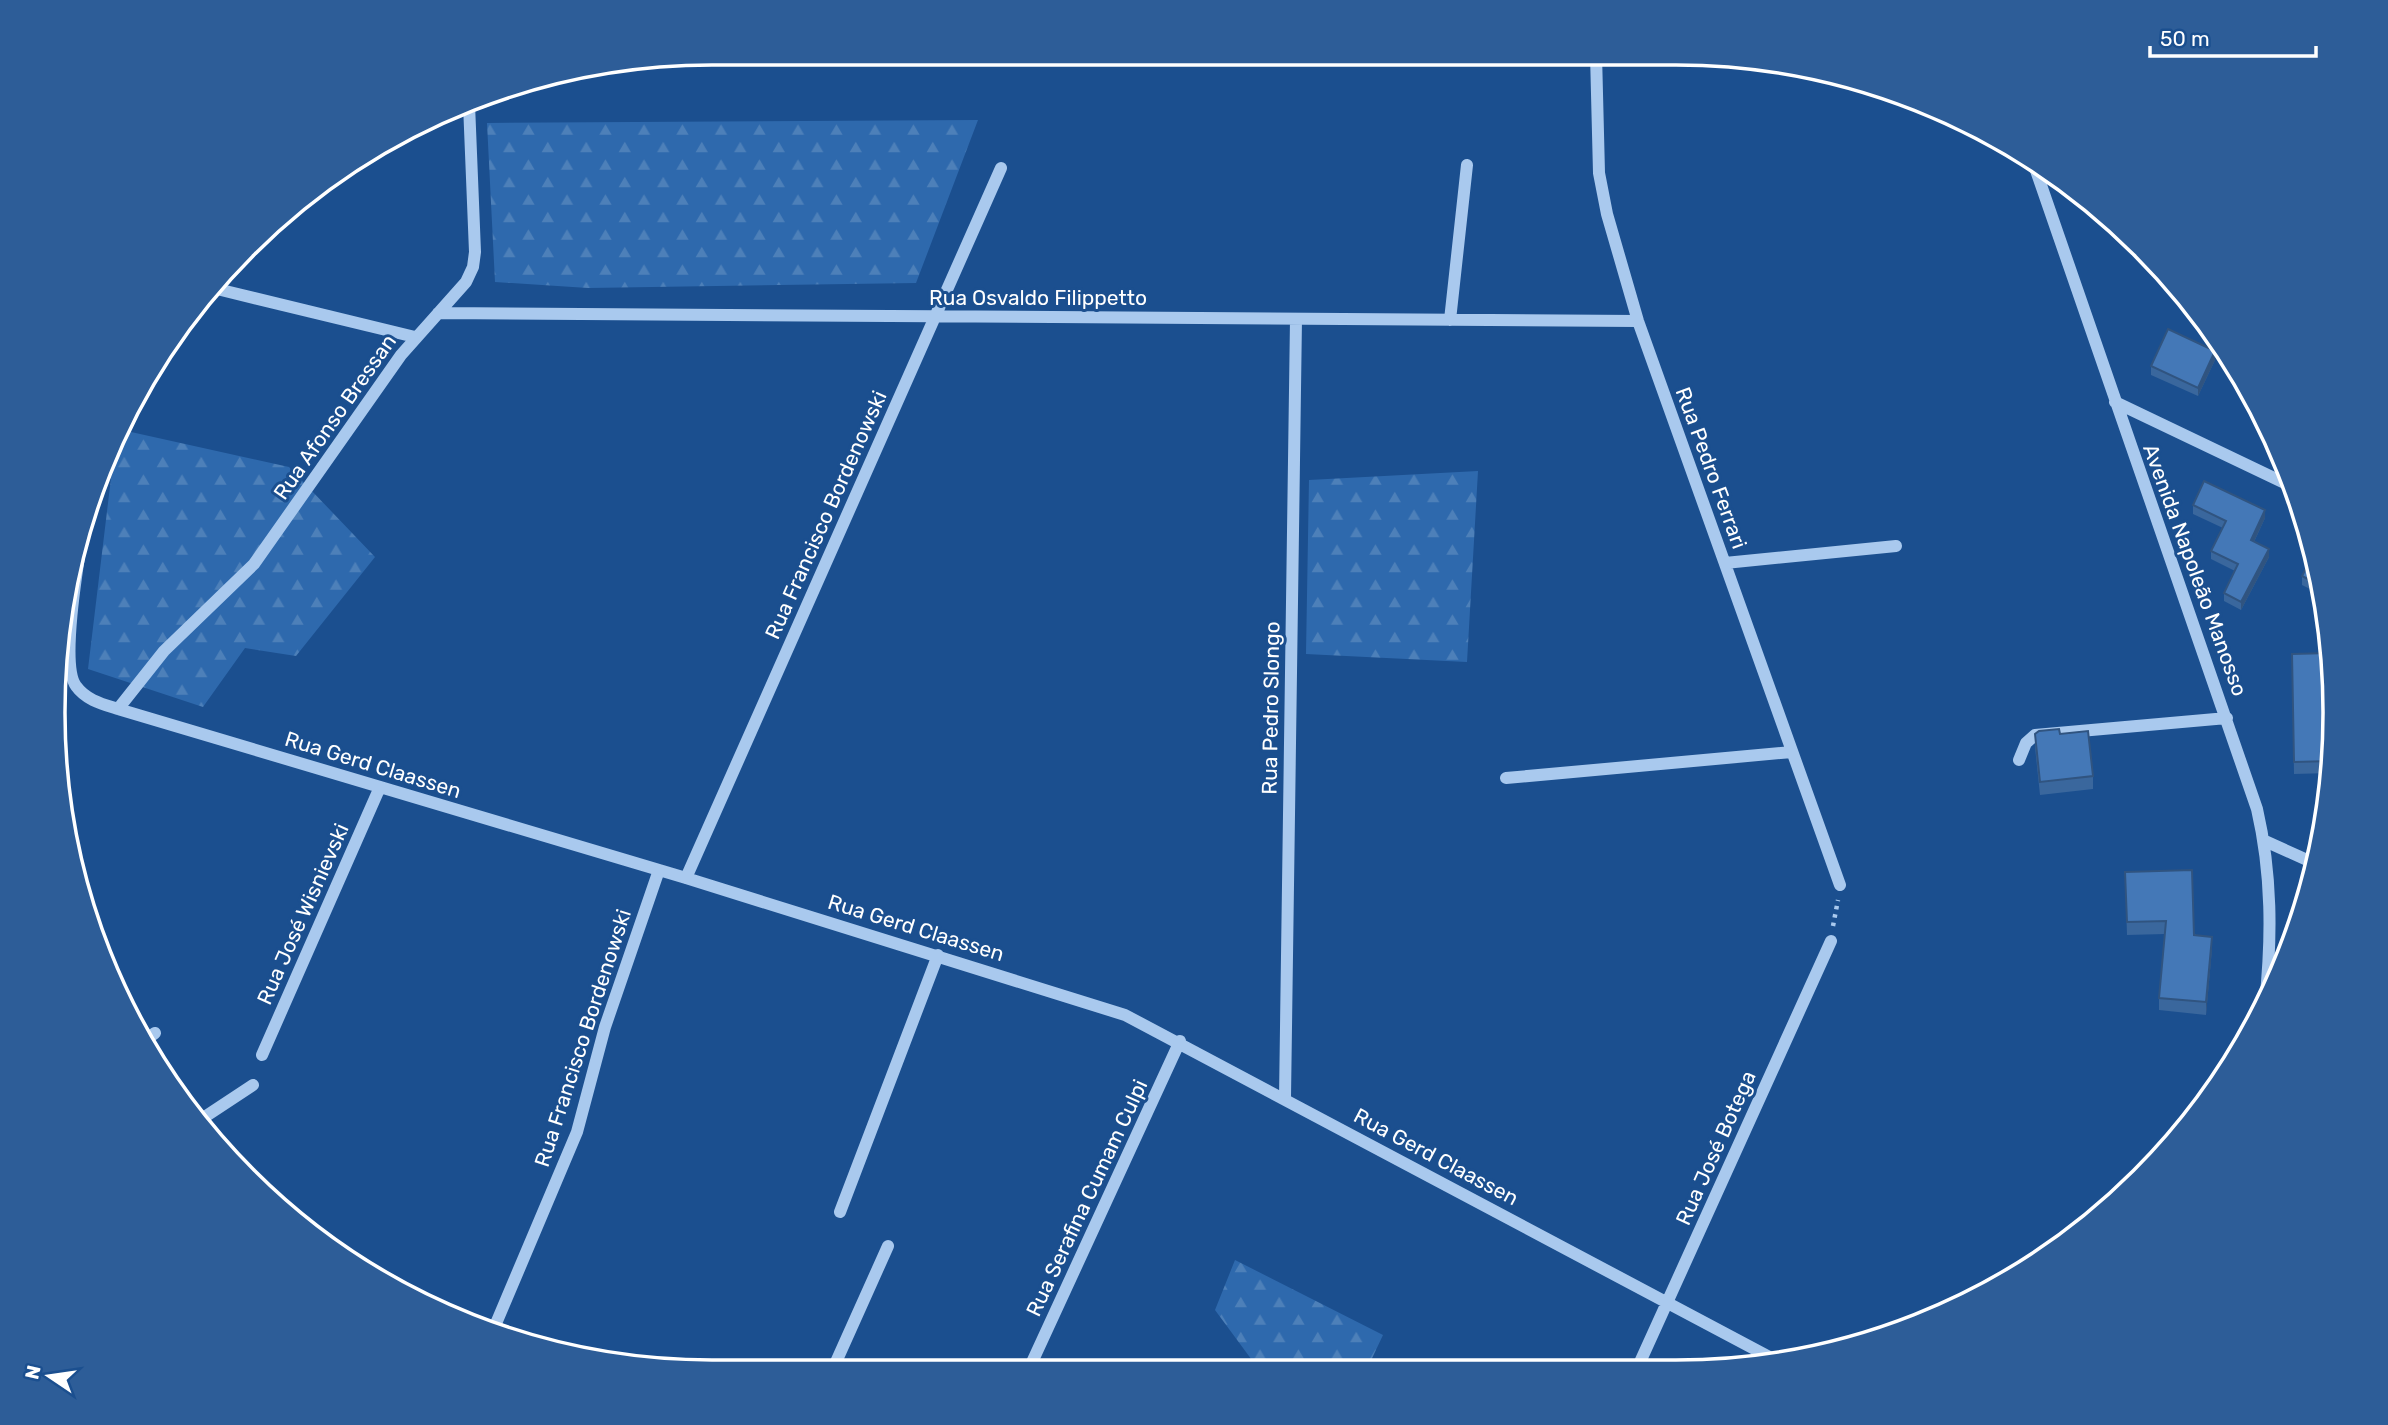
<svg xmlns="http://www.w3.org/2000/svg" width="2388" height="1425" viewBox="0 0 2388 1425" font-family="Rubik,sans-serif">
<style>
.forest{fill:url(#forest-firs)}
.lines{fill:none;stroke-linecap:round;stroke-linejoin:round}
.path{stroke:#a9c9ee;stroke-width:4.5;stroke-dasharray:3.5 5;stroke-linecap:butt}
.minor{stroke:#a9c9ee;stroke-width:12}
.wall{fill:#3a679d}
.shaded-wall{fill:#305480}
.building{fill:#4478b7;stroke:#305480;stroke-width:2}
.labels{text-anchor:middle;stroke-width:6;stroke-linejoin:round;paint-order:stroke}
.street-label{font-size:21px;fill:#fff;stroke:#1b4f8f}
.rim{fill:none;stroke:#fff;stroke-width:3.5}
</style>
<defs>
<pattern id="forest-firs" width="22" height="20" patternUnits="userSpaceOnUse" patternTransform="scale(1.75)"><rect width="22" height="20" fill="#2e69ad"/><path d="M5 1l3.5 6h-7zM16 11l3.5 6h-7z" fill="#4d80b9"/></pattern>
</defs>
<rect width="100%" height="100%" fill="#1b4f8f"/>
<path class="forest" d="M978,120L916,283L588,288L495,282L487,123Z
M122,430L289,467L375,557L296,656L245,648L203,707L88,669L115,445Z
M1478,471L1467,662L1306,654L1309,480Z
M1235,1260L1383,1335L1366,1371H1260L1215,1310Z"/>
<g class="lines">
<path class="path" d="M1833,926L1838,900"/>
<path class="minor" d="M1596,54L1599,173L1607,214L1638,321L1840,885
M2032,159L2257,809C2272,874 2272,937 2265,1004
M217,289L415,337
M438,313L1638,321
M1450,320L1467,165
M2115,402L2293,487
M88,500C83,535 58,662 76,686C86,700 102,704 118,709L686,878L1125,1015L1777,1361
M1725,563L1896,546
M118,709L164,651L254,564L401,355L466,282L473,267L475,252L469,104
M2019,760L2026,743L2035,735L2227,718
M1506,778L1792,752
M2265,841L2316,864
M686,878L1001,168
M148,1038L155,1033
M262,1055L380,787
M1285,1098L1296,319
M197,1122L253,1085
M840,1212L938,955
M492,1333L577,1132L605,1027L659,870
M832,1371L888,1246
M1028,1371L1180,1041
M1636,1371L1831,941"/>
</g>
<path class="wall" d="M2215,360L2198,396L2151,375V366Z
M2193,505L2265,518L2254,542L2269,557L2241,610L2224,601V593L2235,571L2211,559V551L2223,528L2193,514Z
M2302,576L2323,584L2324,596L2302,585Z
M2292,654L2335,713L2330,773L2294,774Z
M2035,734H2060L2093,776V789L2040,795L2035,747Z
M2125,872L2212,949L2206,1015L2159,1010V998L2165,934L2127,935Z"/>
<path class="shaded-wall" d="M2215,351V360L2198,396V388Z
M2265,510V518L2251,548V540Z
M2269,549V557L2241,610V602Z
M2212,937V949L2206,1015V1002Z"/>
<path class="building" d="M2168,329L2215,351L2198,388L2151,366Z
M2204,481L2265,510L2251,540L2269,549L2241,602L2224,593L2238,564L2211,551L2226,521L2193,505Z
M2314,553L2323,584V587L2302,576Z
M2330,653L2335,713L2331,761L2294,762L2292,654Z
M2059,729L2060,734L2088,731L2093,776L2040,782L2035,734L2039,731Z
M2192,870L2194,935L2212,937L2206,1002L2159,998L2166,921L2127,922L2125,872Z"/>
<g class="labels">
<g class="street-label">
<text x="1038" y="305">Rua Osvaldo Filippetto</text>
<text transform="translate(335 417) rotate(-55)" y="7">Rua Afonso Bressan</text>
<text transform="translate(1711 468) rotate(70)" y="7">Rua Pedro Ferrari</text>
<text transform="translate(826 515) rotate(-66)" y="7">Rua Francisco Bordenowski</text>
<text transform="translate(2195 570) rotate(70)" y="7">Avenida Napoleão Manosso</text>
<text transform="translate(1271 708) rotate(-89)" y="7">Rua Pedro Slongo</text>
<text transform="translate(373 765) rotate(17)" y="7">Rua Gerd Claassen</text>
<text transform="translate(303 914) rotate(-66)" y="7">Rua José Wisnievski</text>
<text transform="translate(916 928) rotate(17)" y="7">Rua Gerd Claassen</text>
<text transform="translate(583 1038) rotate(-72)" y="7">Rua Francisco Bordenowski</text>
<text transform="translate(1716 1148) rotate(-66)" y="7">Rua José Botega</text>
<text transform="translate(1436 1157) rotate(28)" y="7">Rua Gerd Claassen</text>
<text transform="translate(1087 1198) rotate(-65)" y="7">Rua Serafina Cumam Culpi</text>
</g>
</g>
<path d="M0 0H2388V1425H0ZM712 65H1676A647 647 0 0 1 2323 712V713A647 647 0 0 1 1676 1360H712A647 647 0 0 1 65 713V712A647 647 0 0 1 712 65Z" fill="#2d5d98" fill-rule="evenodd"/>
<path class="rim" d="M712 65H1676A647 647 0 0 1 2323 712V713A647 647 0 0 1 1676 1360H712A647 647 0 0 1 65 713V712A647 647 0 0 1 712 65Z"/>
<g transform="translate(49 1376) rotate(283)" stroke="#1b4f8f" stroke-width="5" paint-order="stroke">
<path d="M0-5L12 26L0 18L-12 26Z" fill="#ffffff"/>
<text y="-10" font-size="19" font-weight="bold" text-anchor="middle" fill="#ffffff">N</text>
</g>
<path d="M2150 46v10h166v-10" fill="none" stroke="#ffffff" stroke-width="3.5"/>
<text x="2160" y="46" font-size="21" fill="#ffffff" stroke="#1b4f8f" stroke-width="5" paint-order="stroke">50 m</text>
</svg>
